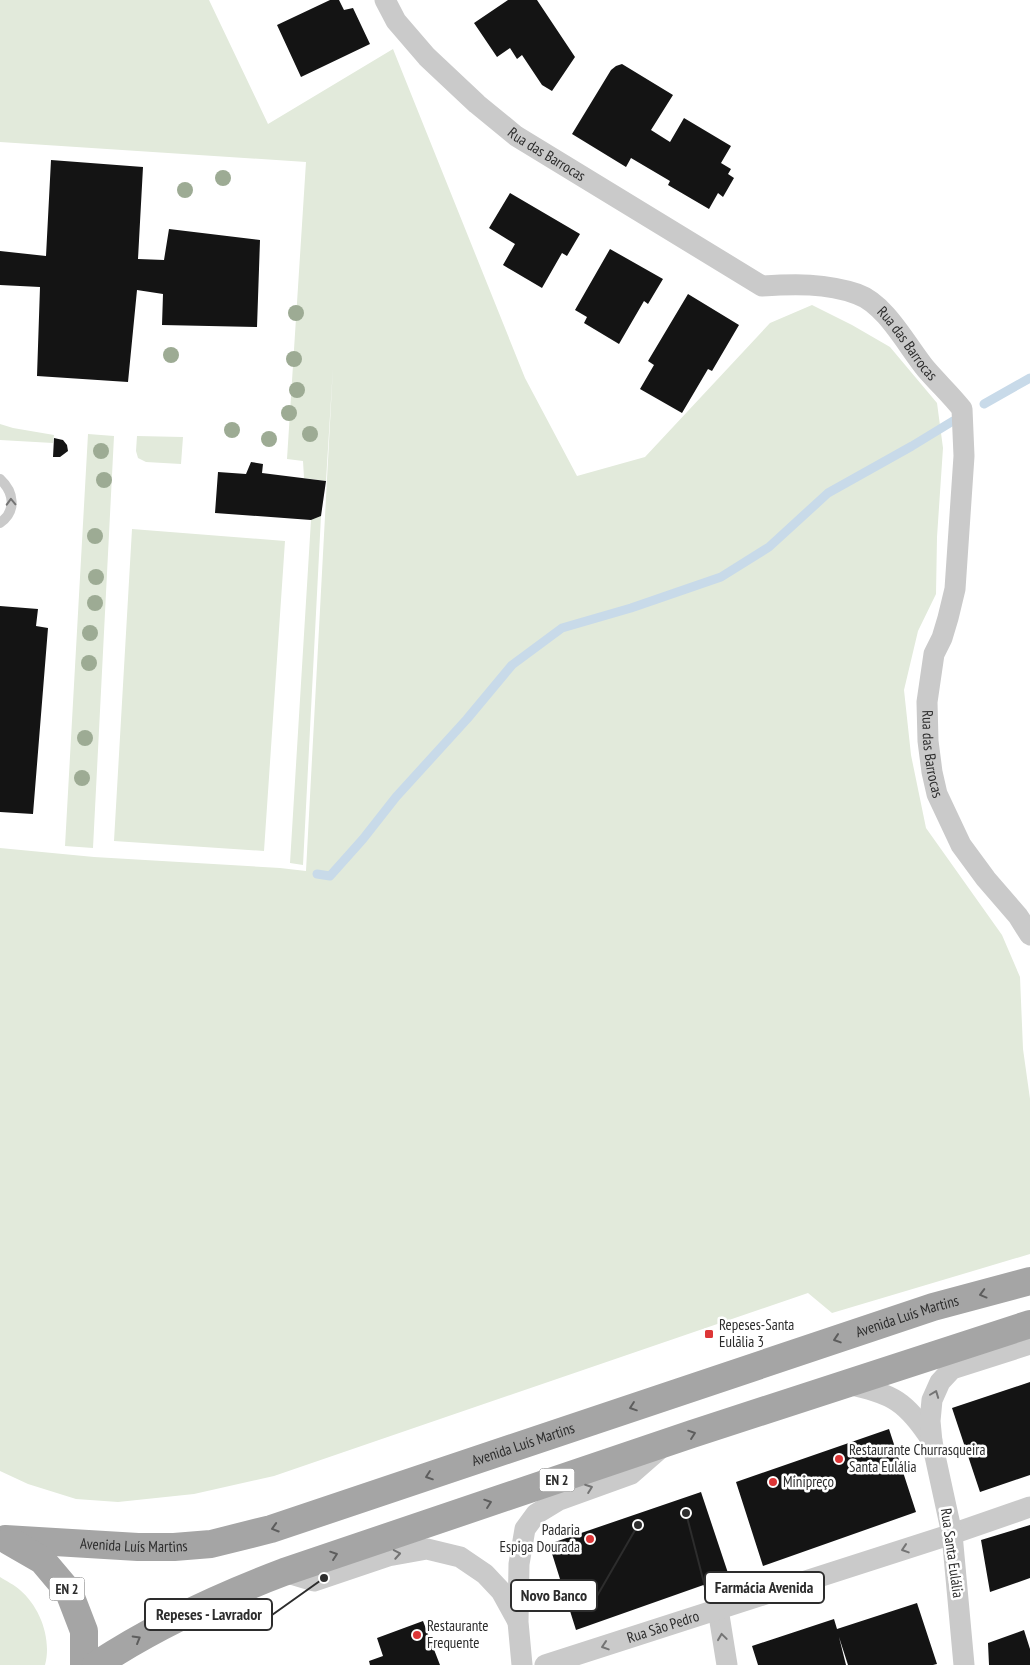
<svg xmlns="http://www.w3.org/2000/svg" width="1030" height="1665" viewBox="0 0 1030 1665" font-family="'PT Sans Narrow',sans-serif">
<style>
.green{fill:#e2eadb}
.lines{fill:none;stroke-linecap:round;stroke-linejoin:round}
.stream{stroke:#c8dae9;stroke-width:9}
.building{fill:#141414}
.lane{stroke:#cacaca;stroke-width:10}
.street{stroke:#cacaca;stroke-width:21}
.primary{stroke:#a5a5a5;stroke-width:28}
.tree{fill:#9dab94}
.oneway{stroke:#747474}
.oneway2{stroke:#5d5d5d}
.poi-dot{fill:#dd3637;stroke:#fff;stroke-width:2}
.labels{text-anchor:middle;stroke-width:5;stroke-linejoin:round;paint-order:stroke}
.shield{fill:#fff;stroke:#6c6c6c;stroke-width:1}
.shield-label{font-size:14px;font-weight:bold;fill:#2d2d2d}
.street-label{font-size:15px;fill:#2d2d2d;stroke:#fff}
.poi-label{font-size:15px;fill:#2d2d2d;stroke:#fff;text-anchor:start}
.leader{fill:none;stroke:#2d2d2d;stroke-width:2}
.callout-dot{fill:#2d2d2d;stroke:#fff;stroke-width:2}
.callout{fill:#fff;stroke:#2d2d2d;stroke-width:2}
.callout-label{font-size:16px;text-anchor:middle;font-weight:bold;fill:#2d2d2d}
</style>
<rect width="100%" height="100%" fill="#fff"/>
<path class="green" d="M0,0H209L268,124L393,49L525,378L577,476L645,457L770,323L812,305L852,325L890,347L937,403L943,448L937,537L936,594L918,631L904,690L911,755L926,828L1002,935L1020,977L1023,1049L1030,1099V1254L832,1313L808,1293L274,1476L194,1494L118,1502L76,1499L28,1484L0,1471V848L94,857L280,868L306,871L333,367L326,481L304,478L303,461L287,459L306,162L0,142Z
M0,424L13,428L54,435L53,443L0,440Z
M88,434L114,436L93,848L65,846Z
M137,436L183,437L181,464L146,462L138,458L136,451Z
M321,516L303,865L290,863L311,520Z
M132,529L285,541L264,851L114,841Z
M0,1577C6,1581 15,1585 20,1590C40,1607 52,1639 45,1665H0Z"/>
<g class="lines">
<path class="stream" d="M984,404L1030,378
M317,874L330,876L363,839L396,797L467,719L512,665L562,628L631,608L721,577L769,547L828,493L912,446L953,421"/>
</g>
<path class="building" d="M330,0H339L344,10L353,8L370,44L301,77L277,25Z
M508,0H537L575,57L552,91L542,85L522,55L517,59L510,48L497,57L474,23Z
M622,64L673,95L651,130L670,142L684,118L731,146L721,163L731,169L728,174L734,178L723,197L718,193L709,209L668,185L670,181L631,158L626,167L572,134L611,70L616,66Z
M51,160L143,167L138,259L164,260L169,229L260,240L257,327L162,325L163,294L137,290L128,382L37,376L40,287L0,285V251L46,256Z
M510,193L580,234L567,256L562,253L542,288L503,265L515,244L489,228Z
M610,249L663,279L648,304L644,301L619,344L584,323L587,317L575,310Z
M688,294L739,325L712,371L708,369L682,413L640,389L654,365L648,361Z
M54,438L63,440L67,445L68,451L60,457H53Z
M251,462L263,464L262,473L326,481L321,516L311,520L215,513L218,472L246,474Z
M0,606L38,609L36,626L48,628L33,814L0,812Z
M1030,1382V1475L980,1492L952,1408Z
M889,1429L916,1512L763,1566L736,1482Z
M701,1492L729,1576L576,1630L549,1544Z
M1030,1525V1578L990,1592L981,1540Z
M917,1603L937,1664L933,1665H848L839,1637L846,1665H758L752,1646L834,1619L837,1629Z
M423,1621L440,1665H370L369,1661L383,1656L377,1638Z
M1024,1630L1030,1649V1665H989L988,1643Z"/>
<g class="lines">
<path class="lane" d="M0,479C14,492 17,511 0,523"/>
<g class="street">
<path id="s1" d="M385,0L396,21L427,57L477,104L516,136L762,286C794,284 826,283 857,294C886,304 907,346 926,369C938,383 951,395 962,409L964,456L955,589L948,618L942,638L934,654L927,702L928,741L932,772L937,794L961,845L986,879L1018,916L1030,935"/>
<path d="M847,1384C892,1393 907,1402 932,1441"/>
<path d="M284,1572L314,1581L388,1556L427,1549L460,1557L485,1574L501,1591L517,1620"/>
<path d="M718,1609L727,1665"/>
<path d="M522,1665L518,1622L519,1564L525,1529L536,1514L559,1500L631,1474L663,1446"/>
<path id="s2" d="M545,1665L952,1534L1030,1507"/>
<path d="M964,1665L952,1534L932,1442L930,1421L932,1400L940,1382L952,1369L1027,1345L1030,1342"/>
</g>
<g class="primary">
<path id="s3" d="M5,1539L138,1547H174L211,1544L271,1529L933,1307L1030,1281"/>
<path d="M9,1541L42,1560L69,1592L84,1631V1665"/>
<path d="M96,1665C155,1626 218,1597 284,1572L692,1434L1030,1324"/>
</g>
</g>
<g class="tree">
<circle cx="223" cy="178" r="8"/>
<circle cx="185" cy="190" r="8"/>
<circle cx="296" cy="313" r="8"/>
<circle cx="171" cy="355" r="8"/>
<circle cx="294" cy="359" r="8"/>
<circle cx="297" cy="390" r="8"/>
<circle cx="289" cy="413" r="8"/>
<circle cx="232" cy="430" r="8"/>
<circle cx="310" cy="434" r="8"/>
<circle cx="269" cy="439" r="8"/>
<circle cx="101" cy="451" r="8"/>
<circle cx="104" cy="480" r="8"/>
<circle cx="95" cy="536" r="8"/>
<circle cx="96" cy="577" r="8"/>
<circle cx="95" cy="603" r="8"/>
<circle cx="90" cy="633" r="8"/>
<circle cx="89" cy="663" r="8"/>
<circle cx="85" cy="738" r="8"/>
<circle cx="82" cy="778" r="8"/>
</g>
<defs><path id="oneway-chevron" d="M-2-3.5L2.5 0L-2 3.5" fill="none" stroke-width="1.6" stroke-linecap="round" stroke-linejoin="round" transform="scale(1.25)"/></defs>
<g class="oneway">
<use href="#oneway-chevron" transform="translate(11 502) rotate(-92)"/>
<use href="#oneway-chevron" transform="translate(935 1394) rotate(-69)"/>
<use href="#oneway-chevron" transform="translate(589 1488) rotate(-20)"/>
<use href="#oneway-chevron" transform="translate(905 1549) rotate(162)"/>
<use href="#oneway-chevron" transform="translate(397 1554) rotate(-10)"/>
<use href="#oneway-chevron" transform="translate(722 1637) rotate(-98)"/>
<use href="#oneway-chevron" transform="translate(605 1646) rotate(162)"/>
</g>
<g class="oneway2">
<use href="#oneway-chevron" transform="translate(983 1294) rotate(165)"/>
<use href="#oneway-chevron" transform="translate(837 1339) rotate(162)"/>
<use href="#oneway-chevron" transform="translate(633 1407) rotate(161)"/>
<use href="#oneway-chevron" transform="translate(692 1434) rotate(-19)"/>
<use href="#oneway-chevron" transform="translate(429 1476) rotate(161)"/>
<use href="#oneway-chevron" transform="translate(488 1503) rotate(-19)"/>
<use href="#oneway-chevron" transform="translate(275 1528) rotate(163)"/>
<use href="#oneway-chevron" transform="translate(334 1555) rotate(-19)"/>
<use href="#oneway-chevron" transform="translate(137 1639) rotate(-30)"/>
</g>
<g class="poi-dot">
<rect x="704" y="1329" width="10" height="10" rx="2.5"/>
<circle cx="839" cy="1459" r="5"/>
<circle cx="773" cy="1482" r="5"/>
<circle cx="590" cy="1539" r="5"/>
<circle cx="417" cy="1635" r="5"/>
</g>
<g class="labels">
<g class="shield">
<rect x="539.5" y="1468.5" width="35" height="23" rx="4"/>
<rect x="49.5" y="1577.5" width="35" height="23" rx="4"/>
</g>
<g class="shield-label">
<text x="557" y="1485">EN 2</text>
<text x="67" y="1594">EN 2</text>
</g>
<g class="street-label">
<text dy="5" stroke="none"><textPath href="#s1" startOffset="226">Rua das Barrocas</textPath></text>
<text dy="5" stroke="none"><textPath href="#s1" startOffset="646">Rua das Barrocas</textPath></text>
<text dy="5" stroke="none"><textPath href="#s1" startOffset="1081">Rua das Barrocas</textPath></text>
<text dy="5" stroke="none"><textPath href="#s3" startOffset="939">Avenida Luís Martins</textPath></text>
<text dy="5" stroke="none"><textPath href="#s3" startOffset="534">Avenida Luís Martins</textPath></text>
<text dy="5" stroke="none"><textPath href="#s3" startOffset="129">Avenida Luís Martins</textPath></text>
<text transform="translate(952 1553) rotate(82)" y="5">Rua Santa Eulália</text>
<text dy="5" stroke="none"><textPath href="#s2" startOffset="124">Rua São Pedro</textPath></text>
</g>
<g class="poi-label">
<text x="719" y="1330">Repeses-Santa<tspan x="719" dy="17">Eulãlia 3</tspan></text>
<text x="849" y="1455">Restaurante Churrasqueira<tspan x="849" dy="17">Santa Eulália</tspan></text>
<text x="783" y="1487">Minipreço</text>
<text x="580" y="1535" text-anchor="end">Padaria<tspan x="580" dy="17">Espiga Dourada</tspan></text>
<text x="427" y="1631">Restaurante<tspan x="427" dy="17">Frequente</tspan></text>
</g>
</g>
<path class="leader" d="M686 1513L705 1587M638 1525L597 1596M324 1578L272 1615"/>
<g class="callout-dot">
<circle cx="686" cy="1513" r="5"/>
<circle cx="638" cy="1525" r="5"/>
<circle cx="324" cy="1578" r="5"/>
</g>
<g class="callout">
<rect x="705" y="1572" width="119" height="31" rx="5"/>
<rect x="511" y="1580" width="86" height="31" rx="5"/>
<rect x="145" y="1599" width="127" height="31" rx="5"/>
</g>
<g class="callout-label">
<text x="764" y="1593">Farmácia Avenida</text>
<text x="554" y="1601">Novo Banco</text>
<text x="209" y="1620">Repeses - Lavrador</text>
</g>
</svg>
